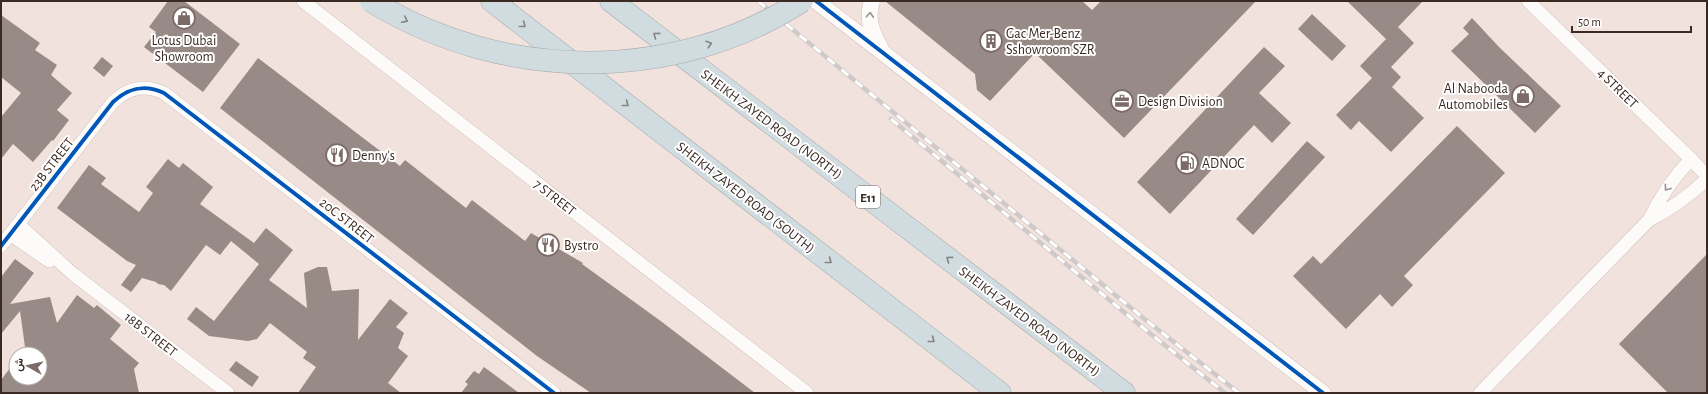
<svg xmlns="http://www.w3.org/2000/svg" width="1708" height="394" viewBox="0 0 1708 394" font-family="'Alegreya Sans',Vazirmatn,sans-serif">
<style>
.building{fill:#988a86}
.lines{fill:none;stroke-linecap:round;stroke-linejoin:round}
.minor-casing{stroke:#cfbfb9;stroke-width:14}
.tertiary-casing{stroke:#cfbfb9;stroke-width:17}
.motorway-casing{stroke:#a2a9aa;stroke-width:23}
.minor{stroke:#fdfbfa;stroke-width:13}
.tertiary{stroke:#fdfbfa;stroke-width:16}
.motorway{stroke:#d0dcdf;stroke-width:22}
.rail-casing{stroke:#cfcac9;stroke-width:4.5}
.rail{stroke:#fff;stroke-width:3;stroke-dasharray:9;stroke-linecap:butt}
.motorway-bridge-casing{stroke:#a2a9aa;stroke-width:23;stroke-linecap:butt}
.motorway-bridge{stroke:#d0dcdf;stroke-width:22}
.cycleway-casing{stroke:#fff;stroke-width:6}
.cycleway{stroke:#0057b8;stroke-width:4}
.oneway{stroke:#9c928f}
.oneway2{stroke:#868382}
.labels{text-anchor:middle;stroke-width:4;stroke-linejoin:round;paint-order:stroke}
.shield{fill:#fff;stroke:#766a66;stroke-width:1}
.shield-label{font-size:13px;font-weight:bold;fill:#3b2a24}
.poi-label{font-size:14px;fill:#3b2a24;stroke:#fff;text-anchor:start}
.street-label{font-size:14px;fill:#3b2a24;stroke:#fff}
</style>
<rect width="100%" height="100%" fill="#f2e2dd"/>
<path class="building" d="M168,1H184L240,44L203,92L144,47L156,32L149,27Z
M885,1H1082L1092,10L1101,1H1256L1124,138L1035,53L990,101L977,90L975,74Z
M1347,1H1423L1398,27L1414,43L1391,67L1401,77L1392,87L1424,118L1391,152L1359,121L1351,130L1336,115L1372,78L1360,66L1386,39Z
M1312,14L1346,46L1332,61L1298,29Z
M1,15L40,43L35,50L57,65L51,75L72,93L57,110L69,120L53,141L52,140L33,162L13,144L1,159V117L21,93L1,77Z
M1472,18L1499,47L1561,106L1535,133L1451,51L1469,34L1463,28Z
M1264,47L1285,66L1259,93L1291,123L1272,143L1254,125L1170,214L1137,182Z
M102,57L113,66L104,77L93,68Z
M258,58L400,166L405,160L466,208L472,200L525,241L531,233L583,263L582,264L662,322L755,393H591L537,356L220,108Z
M1457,126L1505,173L1404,276L1413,285L1392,307L1380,294L1346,329L1293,276L1313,256L1321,264Z
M1307,141L1325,157L1253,235L1236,219Z
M168,159L179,168L183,163L213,187L200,204L254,243L266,228L293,250L269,280L307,308L304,273L318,267H327L332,291L359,289L358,340L390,299L408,313L396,327L404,333L398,348L408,356L388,383L401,393H298L316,367L303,358L307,352L270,323L257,339L248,341L209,336L187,319L196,307L214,321L259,264L231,241L220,255L206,245L171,291L164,285L158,284L156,282L142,278L131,292L121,285L136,265L127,261L57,208L89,165L106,178L101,184L139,212L153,193L146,187Z
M1707,254V393H1668L1619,344Z
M15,259L34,273L10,304L50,297L57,323L77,295L94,308L97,305L121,325L110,339L139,363L134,369L139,393H1V380L16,360V378H40V354H26L20,311L1,334V277Z
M236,361L259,377L252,387L229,370Z
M484,367L519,393H461L468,384L465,382L474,371L479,374Z"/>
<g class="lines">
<g class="minor-casing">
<path id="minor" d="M303,1L807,393
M1528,1L1691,159L1707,176
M1649,220C1660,197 1673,178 1691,159
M18,224L73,274L228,393
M10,234L49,261
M1,246L113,102C129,87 145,84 164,93L554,393
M1480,393L1649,220C1671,209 1689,196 1707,179"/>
</g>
<g class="tertiary-casing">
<path id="tertiary" d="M816,1L1323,393
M872,1C866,19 872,33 881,49"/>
</g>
<g class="motorway-casing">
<path id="motorway" d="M492,1L1000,393
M611,1L1124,393"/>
</g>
<use href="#minor" class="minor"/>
<use href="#tertiary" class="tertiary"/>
<use href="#motorway" class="motorway"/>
<g class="rail-casing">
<path id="rail" d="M758,1L1147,321L1239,393
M891,119L1142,327L1225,393"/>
</g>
<use href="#rail" class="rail"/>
<g class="motorway-bridge-casing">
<path id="motorway-bridge" d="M371,1C502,81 671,85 802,1"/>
</g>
<use href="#motorway-bridge" class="motorway-bridge"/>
<g class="cycleway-casing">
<path id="cycleway" d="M816,1L1323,393
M1,246L113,102C129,87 145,84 164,93L554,393"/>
</g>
<use href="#cycleway" class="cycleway"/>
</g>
<defs><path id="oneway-chevron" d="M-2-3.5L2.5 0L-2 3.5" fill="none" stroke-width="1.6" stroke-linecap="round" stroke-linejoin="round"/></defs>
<g class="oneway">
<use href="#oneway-chevron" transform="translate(870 15) rotate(-87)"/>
<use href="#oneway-chevron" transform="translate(1667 188) rotate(126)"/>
</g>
<g class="oneway2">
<use href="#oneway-chevron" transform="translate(405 20) rotate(26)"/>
<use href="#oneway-chevron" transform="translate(523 25) rotate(38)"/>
<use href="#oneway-chevron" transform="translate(656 35) rotate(-143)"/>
<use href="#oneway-chevron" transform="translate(709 44) rotate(-17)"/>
<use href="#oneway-chevron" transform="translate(626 104) rotate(38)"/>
<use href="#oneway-chevron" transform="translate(949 259) rotate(-143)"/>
<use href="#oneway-chevron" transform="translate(829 261) rotate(38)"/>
<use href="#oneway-chevron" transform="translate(932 340) rotate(38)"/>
</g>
<defs>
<g id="shop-ring" transform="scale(1.15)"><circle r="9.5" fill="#fff" stroke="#7b6a65" stroke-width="1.5"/><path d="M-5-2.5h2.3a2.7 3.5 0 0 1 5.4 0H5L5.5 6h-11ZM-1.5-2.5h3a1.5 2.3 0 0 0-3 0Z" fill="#7b6a65"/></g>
<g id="building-ring" transform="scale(1.15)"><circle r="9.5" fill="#fff" stroke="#7b6a65" stroke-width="1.5"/><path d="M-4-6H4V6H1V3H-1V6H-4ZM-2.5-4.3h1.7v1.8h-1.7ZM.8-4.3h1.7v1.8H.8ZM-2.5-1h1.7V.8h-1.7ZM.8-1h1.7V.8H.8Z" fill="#7b6a65"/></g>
<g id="office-ring" transform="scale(1.15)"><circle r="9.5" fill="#fff" stroke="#7b6a65" stroke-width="1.5"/><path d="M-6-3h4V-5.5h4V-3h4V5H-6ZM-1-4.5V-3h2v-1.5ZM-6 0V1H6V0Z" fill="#7b6a65"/></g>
<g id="restaurant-ring" transform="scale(1.15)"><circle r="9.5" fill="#fff" stroke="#7b6a65" stroke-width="1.5"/><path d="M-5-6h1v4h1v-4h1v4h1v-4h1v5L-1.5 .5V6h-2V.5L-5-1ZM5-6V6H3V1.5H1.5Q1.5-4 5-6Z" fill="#7b6a65"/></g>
<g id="fuel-ring" transform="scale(1.15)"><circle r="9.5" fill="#fff" stroke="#7b6a65" stroke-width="1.5"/><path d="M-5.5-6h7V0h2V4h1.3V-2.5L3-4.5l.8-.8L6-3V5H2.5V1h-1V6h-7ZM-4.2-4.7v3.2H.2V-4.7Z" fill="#7b6a65"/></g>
</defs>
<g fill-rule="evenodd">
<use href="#shop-ring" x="184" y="18"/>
<use href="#building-ring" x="991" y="41"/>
<use href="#shop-ring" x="1523" y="96"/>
<use href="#office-ring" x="1122" y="101"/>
<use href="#restaurant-ring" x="337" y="155"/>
<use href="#fuel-ring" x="1187" y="163"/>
<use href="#restaurant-ring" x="548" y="245"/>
</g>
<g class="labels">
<rect class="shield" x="856" y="186" width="24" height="22" rx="3"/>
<g class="shield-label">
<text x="868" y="202">E11</text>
</g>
<g class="poi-label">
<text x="1006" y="38">Gac Mer-Benz<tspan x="1006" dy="16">Sshowroom SZR</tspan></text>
<text x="184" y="45" text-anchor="middle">Lotus Dubai<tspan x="184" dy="16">Showroom</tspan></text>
<text x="1508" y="93" text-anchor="end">Al Nabooda<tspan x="1508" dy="16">Automobiles</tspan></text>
<text x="1138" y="106">Design Division</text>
<text x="352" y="160">Denny's</text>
<text x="1202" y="168">ADNOC</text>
<text x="564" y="250">Bystro</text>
</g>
<g class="street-label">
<text transform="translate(1618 88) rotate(44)" y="5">4 STREET</text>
<text transform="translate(772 124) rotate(37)" y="5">SHEIKH ZAYED ROAD (NORTH)</text>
<text transform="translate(51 164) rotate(-52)" y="5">23B STREET</text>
<text transform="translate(555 197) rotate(38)" y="5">7 STREET</text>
<text transform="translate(746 197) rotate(38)" y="5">SHEIKH ZAYED ROAD (SOUTH)</text>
<text transform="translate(347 220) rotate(38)" y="5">20C STREET</text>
<text transform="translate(1030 321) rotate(37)" y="5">SHEIKH ZAYED ROAD (NORTH)</text>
<text transform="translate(151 334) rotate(38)" y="5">18B STREET</text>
</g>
</g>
<rect width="1708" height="394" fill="none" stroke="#3b2a24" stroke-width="4"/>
<g transform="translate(28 366) rotate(278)"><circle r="19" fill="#ffffff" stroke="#b1aaa7"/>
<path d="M0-3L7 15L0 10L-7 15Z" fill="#7b6a65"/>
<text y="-6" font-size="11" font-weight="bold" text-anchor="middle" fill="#3b2a24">ش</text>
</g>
<path d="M1572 26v6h119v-6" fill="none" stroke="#3b2a24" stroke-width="2"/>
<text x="1578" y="26" font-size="12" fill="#3b2a24" stroke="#ffffff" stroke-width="3" paint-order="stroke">50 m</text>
</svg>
